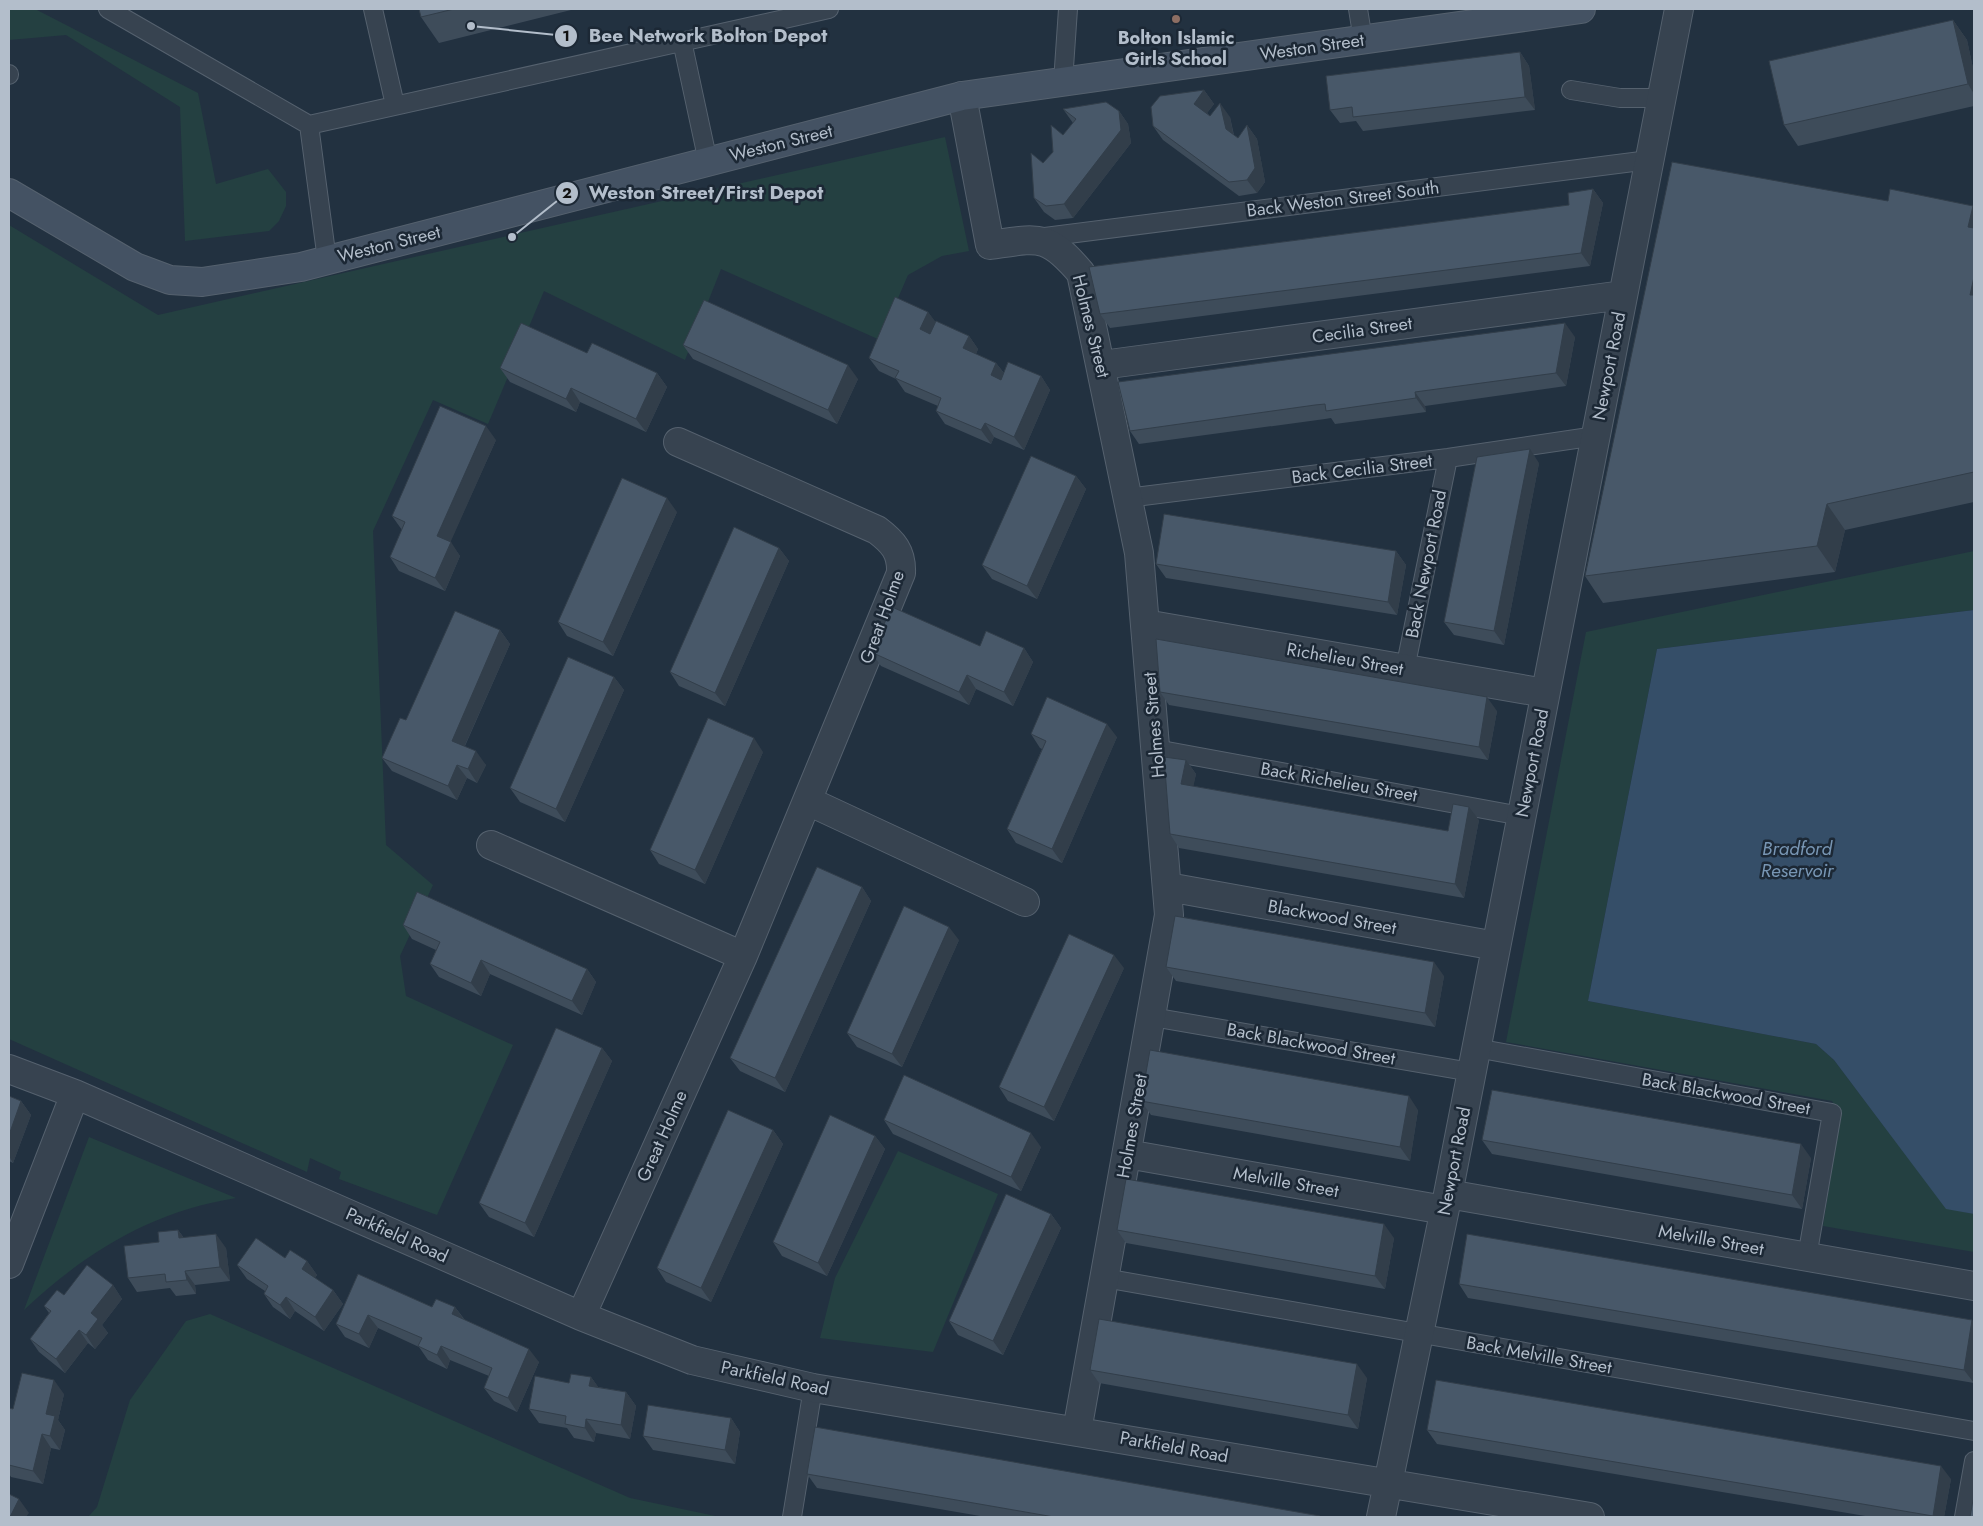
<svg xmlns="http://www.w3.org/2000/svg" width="1983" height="1526" viewBox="0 0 1983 1526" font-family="Jost,sans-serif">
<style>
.green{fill:#244041}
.water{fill:#354e68}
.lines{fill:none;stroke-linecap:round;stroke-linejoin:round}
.lane-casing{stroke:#55616e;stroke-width:20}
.street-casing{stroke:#55616e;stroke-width:30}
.secondary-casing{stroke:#55616e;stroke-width:30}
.lane{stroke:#374350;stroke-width:18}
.street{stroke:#374350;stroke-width:28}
.secondary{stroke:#445263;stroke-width:28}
.wall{fill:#3e4c5a}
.shaded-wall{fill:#323e4a}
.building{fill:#485869;stroke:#323e4a}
.education-dot{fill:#8d6e63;stroke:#1c2835;stroke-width:2}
.labels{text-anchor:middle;stroke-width:5;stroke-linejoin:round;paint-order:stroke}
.poi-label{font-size:18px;font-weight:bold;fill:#b3becb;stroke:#1c2835}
.street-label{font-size:18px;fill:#b3becb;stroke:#1c2835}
.water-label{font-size:19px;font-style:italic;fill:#7896b4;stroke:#1c2835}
.leader{fill:none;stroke:#b3becb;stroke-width:2}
.callout-dot{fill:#b3becb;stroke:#1c2835;stroke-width:2}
.mark-label{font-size:15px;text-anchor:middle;font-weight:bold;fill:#111}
.callout-label{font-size:19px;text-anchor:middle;font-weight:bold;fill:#b3becb;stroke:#1c2835;stroke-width:5;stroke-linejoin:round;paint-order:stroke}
</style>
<rect width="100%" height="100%" fill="#223140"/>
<path class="green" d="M9,9H35L198,93L216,184L268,169L286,192V206L279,221L269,231L185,241L180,107L66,35L9,40Z
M945,137L969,251L942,256L908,275L880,340L721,269L685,360L544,291L488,424L433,400L373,531L386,845L433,885L400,956L406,996L513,1045L437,1215L339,1179L341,1172L310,1158L307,1172L9,1039V225L158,315Z
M1974,551V610L1657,649L1588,1001L1816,1044L1834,1060L1946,1208L1974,1214V1252L1823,1226L1840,1115L1832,1101L1506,1042L1586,632Z
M89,1137L236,1198C150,1212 86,1252 24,1310Z
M898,1151L998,1194L933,1352L820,1338L835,1278Z
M210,1314L630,1498L720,1517H88L97,1507L130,1400L186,1321Z"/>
<path class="water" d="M1974,610V1214L1946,1209L1834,1060L1816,1044L1588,1001L1657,649Z"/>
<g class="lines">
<g class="lane-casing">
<path id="lane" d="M108,9L309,125
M373,9L395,105
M1358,9L1363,40
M682,41L708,162
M9,75V74
M1063,82L1068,9
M1571,90L1620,98H1662
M1037,238L1649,160
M327,260L309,125L829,9
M1127,498L1448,458L1596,436
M1405,669L1448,458
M1156,749L1521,816
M1152,1017L1471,1072
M1476,1048L1832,1113L1807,1257
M1104,1278L1974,1431
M792,1517L813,1388
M1964,1517L1974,1461"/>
</g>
<g class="street-casing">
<path id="street" d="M962,96L990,245C1039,238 1047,233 1081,273L1139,553L1169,915L1077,1431
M1102,365L1623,295
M1145,624L1545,693
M808,801L1025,902
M491,845L743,956
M1168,887L1496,946
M9,1069L75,1094L581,1316L692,1360L813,1388L1590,1517
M1127,1154L1444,1210
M1448,1194L1974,1286
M9,1264L75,1094
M581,1316L743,956L901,573C902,552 893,542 877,530L678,442
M1381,1517L1448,1194L1679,9"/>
</g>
<g class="secondary-casing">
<path id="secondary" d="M9,193L135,267L170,280L202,282L301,267L962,96L1581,9"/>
</g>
<use href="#lane" class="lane"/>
<use href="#street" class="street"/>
<use href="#secondary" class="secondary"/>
</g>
<path class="wall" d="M419,9H575L439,43L421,17Z
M1953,20L1967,40L1974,73V106L1798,146L1784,125Z
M1520,52L1529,66L1535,110L1363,131L1356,121L1340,123L1330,110Z
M1204,90L1214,104L1207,113L1210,116L1230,117L1234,135L1238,138L1247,125L1257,139L1265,182L1257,193L1239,196L1163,140L1153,126Z
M1063,109L1119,111L1128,124L1131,143L1073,218L1055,220L1044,212L1034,198L1043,163L1053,152L1063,135L1073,123Z
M1593,189L1603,203L1590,266L1110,328L1100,314L1569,205Z
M1888,201L1974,208V502L1845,530L1835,572L1603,603L1585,576Z
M928,312L935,322L969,336L978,349L976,354L996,363L1004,373L1041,376L1050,390L1024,450L994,437L991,444L945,424L936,411L938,406L905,392L896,379L879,371L869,358Z
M1575,337L1566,386L1425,406L1426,412L1335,424L1331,418L1325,419L1139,444L1130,431Z
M683,345L858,379L837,424L693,359Z
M587,353L657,373L667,387L646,432L580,402L576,412L510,382L500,368Z
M496,440L450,542L460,556L445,591L399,571L390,557L402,530L392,516Z
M1539,463L1504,645L1454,635L1444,622Z
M1076,476L1086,489L1037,599L992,579L982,565Z
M677,512L613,656L567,636L558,622Z
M779,548L789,561L725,706L679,686L670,672Z
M1396,551L1406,565L1397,615L1166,578L1156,564Z
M500,630L510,644L465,746L486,765L477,783L467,778L457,800L392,771L382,758L406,720Z
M980,646L1024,648L1033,662L1013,706L976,689L969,705L881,666L871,652Z
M614,677L624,690L565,822L520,802L510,788Z
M1160,692L1497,711L1488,760L1169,705Z
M1031,734L1117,737L1062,863L1016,843L1007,829L1042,749L1040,748Z
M763,752L705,884L659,864L650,850Z
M1186,760L1196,774L1193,786L1448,831L1479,820L1464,898L1179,848L1170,834Z
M862,887L871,901L785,1092L740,1071L730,1058Z
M403,925L587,969L596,982L582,1015L490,974L481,996L439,977L430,964L436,950L412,939Z
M959,940L902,1067L857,1047L847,1033Z
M1166,967L1444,976L1435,1027L1176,981Z
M1124,968L1054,1121L1008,1101L999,1087Z
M602,1048L612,1061L534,1237L489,1217L479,1203Z
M9,1096L21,1101L31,1115L13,1163L9,1161Z
M1141,1101L1418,1110L1410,1161L1151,1115Z
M884,1120L1041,1147L1021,1191L893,1134Z
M773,1130L783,1144L711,1302L666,1282L657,1268Z
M875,1136L885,1149L827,1276L782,1256L773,1242Z
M1482,1140L1811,1158L1802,1209L1492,1154Z
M1051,1214L1061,1228L1003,1355L958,1335L949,1321Z
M178,1230L184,1238L226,1248L230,1281L195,1285L196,1294L176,1296L170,1288L137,1292L128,1278Z
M1117,1230L1394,1238L1385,1289L1126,1243Z
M285,1258L307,1261L317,1275L315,1278L333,1290L343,1304L324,1331L295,1311L290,1319L273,1307L264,1294L265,1291L247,1279L237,1265Z
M358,1274L432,1307H455L465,1320L539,1362L517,1412L494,1401L484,1388L489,1376L450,1360L447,1369L428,1360L419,1347L378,1328L369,1348L345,1337L336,1324Z
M1459,1284L1974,1322V1383L1468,1298Z
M113,1285L122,1299L102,1325L108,1333L95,1349L88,1343L65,1373L39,1352L30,1339L49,1313L44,1306L64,1295Z
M1090,1370L1367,1378L1358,1429L1099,1383Z
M591,1377L598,1387L626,1392L636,1406L630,1439L596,1433L594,1442L574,1438L567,1428L539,1423L529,1409L569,1383Z
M64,1394L58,1420L65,1430L60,1450L51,1448L43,1484L11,1477L9,1474V1408L13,1409Z
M731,1418L740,1432L735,1464L653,1450L643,1436Z
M1427,1430L1951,1479L1944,1517H1871L1437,1444Z
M807,1474L1320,1516L1321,1517H986L817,1488Z"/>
<path class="shaded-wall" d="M1953,20L1967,40L1974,73V94L1968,84Z
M1520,52L1529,66L1535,110L1525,97Z
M1204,90L1214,104L1204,117L1194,104Z
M1220,103L1230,117L1235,143L1226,129Z
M1119,111L1128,124L1131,143L1073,218L1064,204Z
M1247,125L1257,139L1265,182L1257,193L1247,180Z
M1593,189L1603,203L1590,266L1581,253Z
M1973,206L1974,208V236L1968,227Z
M1974,277V301L1970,295Z
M928,312L938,325L930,343L920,329Z
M1565,323L1575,337L1566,386L1556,373Z
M969,336L978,349L973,362L963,348Z
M996,363L1006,376L1000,389L991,375Z
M848,365L858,379L837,424L828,410Z
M657,373L667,387L646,432L636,419Z
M1041,376L1050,390L1024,450L1014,437Z
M571,388L580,402L576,412L566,399Z
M1415,392L1425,406L1426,412L1416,398Z
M985,423L994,437L991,444L981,430Z
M486,426L496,440L447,550L437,536Z
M1530,449L1539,463L1504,645L1494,631Z
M1076,476L1086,489L1037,599L1027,586Z
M667,498L677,512L613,656L603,642Z
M1827,504L1845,530L1835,572L1817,546Z
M451,542L460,556L445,591L435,578Z
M779,548L789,561L725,706L715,693Z
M1396,551L1406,565L1397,615L1388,602Z
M500,630L510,644L461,754L452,741Z
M1024,648L1033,662L1013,706L1004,692Z
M967,675L976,689L969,705L959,692Z
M614,677L624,690L565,822L556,809Z
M1487,697L1497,711L1488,760L1479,747Z
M1107,724L1117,737L1062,863L1052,849Z
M754,738L763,752L705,884L695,870Z
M476,751L486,765L477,783L468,769Z
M1186,760L1196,774L1191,798L1181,784Z
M457,765L467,778L457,800L448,786Z
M1469,807L1479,820L1464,898L1455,884Z
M862,887L871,901L785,1092L775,1078Z
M949,927L959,940L902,1067L892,1054Z
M1114,955L1124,968L1054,1121L1044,1107Z
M481,960L490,974L481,996L471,983Z
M1434,962L1444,976L1435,1027L1425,1013Z
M587,969L596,982L582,1015L572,1001Z
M602,1048L612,1061L534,1237L525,1223Z
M1409,1096L1418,1110L1410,1161L1400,1147Z
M21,1101L31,1115L13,1163L9,1156V1135Z
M773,1130L783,1144L711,1302L701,1288Z
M1031,1133L1041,1147L1021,1191L1011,1177Z
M875,1136L885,1149L827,1276L818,1263Z
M1801,1144L1811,1158L1802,1209L1792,1195Z
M1051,1214L1061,1228L1003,1355L993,1341Z
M1384,1224L1394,1238L1385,1289L1375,1276Z
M178,1230L188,1244L179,1238Z
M216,1234L226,1248L230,1281L220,1267Z
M307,1261L317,1275L312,1282L302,1269Z
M185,1271L195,1285L196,1294L187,1280Z
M113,1285L122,1299L102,1325L108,1333L95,1349L86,1335L91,1313Z
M333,1290L343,1304L324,1331L315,1317Z
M286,1297L295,1311L290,1319L280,1305Z
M455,1307L465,1321L452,1314Z
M368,1315L378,1328L369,1348L359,1334Z
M1972,1320L1974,1322V1383L1964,1370Z
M79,1330L88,1343L65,1373L56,1359Z
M441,1346L450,1360L447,1369L437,1355Z
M529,1349L539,1362L517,1412L508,1398Z
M1357,1364L1367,1378L1358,1429L1348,1415Z
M591,1377L601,1391L589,1386Z
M54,1380L64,1394L58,1420L65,1430L60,1450L50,1436L46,1414Z
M626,1392L636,1406L630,1439L621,1425Z
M731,1418L740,1432L735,1464L725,1450Z
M586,1419L596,1433L594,1442L585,1428Z
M42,1434L51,1448L43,1484L33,1471Z
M1941,1466L1951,1479L1944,1517H1934L1933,1516Z
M19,1499L29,1513L26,1517H10Z"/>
<path class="building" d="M419,9H454L421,17Z
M1953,20L1968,84L1784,125L1769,61Z
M1520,52L1525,97L1353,117L1352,107L1330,110L1326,76Z
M1204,90L1194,104L1210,116L1220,103L1226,129L1238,138L1247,125L1255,168L1247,180L1229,182L1153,126L1151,107L1160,96Z
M1106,102L1119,111L1121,130L1064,204L1046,206L1034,198L1031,153L1043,163L1053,152L1051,125L1063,135L1076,119L1063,109Z
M1672,162L1888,201L1890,189L1973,206L1968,227L1974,228V277L1970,295H1974V472L1827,504L1817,546L1585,576Z
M1593,189L1581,253L1100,314L1089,267L1569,205L1568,193Z
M895,297L928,312L920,329L930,334L936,321L969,336L963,348L996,363L991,375L1001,380L1008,362L1041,376L1014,437L985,423L981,430L936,411L941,398L895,378L899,371L869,358Z
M704,300L848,365L828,410L683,345Z
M521,323L587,353L592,343L657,373L636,419L571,388L566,399L500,368Z
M1565,323L1556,373L1415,392L1416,398L1326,411L1325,404L1315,405L1130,431L1118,382Z
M440,406L486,426L437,536L451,542L435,578L390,557L405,522L392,516Z
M1530,449L1494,631L1444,622L1477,457Z
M1031,456L1076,476L1027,586L982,565Z
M622,478L667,498L603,642L558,622Z
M1164,514L1396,551L1388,602L1156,564Z
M734,527L779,548L715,693L670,672Z
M892,607L980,646L986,631L1024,648L1004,692L967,675L959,692L871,652Z
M455,611L500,630L452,741L476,751L468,769L457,765L448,786L382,758L400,718L406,720Z
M1156,639L1487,697L1479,747L1160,692Z
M568,657L614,677L556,809L510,788Z
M1047,697L1107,724L1052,849L1007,829L1046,741L1031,734Z
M708,718L754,738L695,870L650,850Z
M1164,757L1186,760L1181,784L1448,831L1453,804L1469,807L1455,884L1170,834Z
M817,867L862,887L775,1078L730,1058Z
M417,892L587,969L572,1001L481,960L471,983L430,964L440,942L403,925Z
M904,906L949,927L892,1054L847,1033Z
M1175,916L1434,962L1425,1013L1166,967Z
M1069,934L1114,955L1044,1107L999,1087Z
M556,1028L602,1048L525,1223L479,1203Z
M1150,1050L1409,1096L1400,1147L1141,1101Z
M904,1075L1031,1133L1011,1177L884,1120Z
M1492,1090L1801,1144L1792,1195L1482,1140Z
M9,1096L21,1101L9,1135Z
M728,1110L773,1130L701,1288L657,1268Z
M830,1115L875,1136L818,1263L773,1242Z
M1126,1179L1384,1224L1375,1276L1117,1230Z
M1006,1194L1051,1214L993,1341L949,1321Z
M178,1230L179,1238L216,1234L220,1267L185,1271L187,1280L166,1282L165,1274L128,1278L124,1246L159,1242L158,1232Z
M1467,1234L1972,1320L1964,1370L1459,1284Z
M256,1238L285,1258L290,1250L307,1261L302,1269L333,1290L315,1317L286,1297L280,1305L264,1294L268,1286L237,1265Z
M87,1265L113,1285L91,1313L98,1319L86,1335L79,1330L56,1359L30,1339L51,1311L44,1306L57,1290L64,1295Z
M358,1274L432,1307L436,1299L455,1307L452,1314L529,1349L508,1398L484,1388L492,1368L441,1346L437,1355L418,1346L422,1338L368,1315L359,1334L336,1324Z
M1099,1319L1357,1364L1348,1415L1090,1370Z
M22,1373L54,1380L46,1414L55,1416L50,1436L42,1434L33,1471L9,1465V1408L13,1409Z
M571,1374L591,1377L589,1386L626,1392L621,1425L586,1419L585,1428L565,1424L566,1416L529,1409L535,1376L569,1383Z
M1436,1380L1941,1466L1933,1516L1427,1430Z
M648,1405L731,1418L725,1450L643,1436Z
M815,1427L1320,1516L1319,1517H1054L807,1474Z
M9,1494L19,1499L10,1517H9Z
M1973,1500H1974V1517H1970Z"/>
<circle class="education-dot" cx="1176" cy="19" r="5"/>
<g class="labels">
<g class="poi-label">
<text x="1176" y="44">Bolton Islamic<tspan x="1176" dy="21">Girls School</tspan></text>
</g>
<g class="street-label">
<text transform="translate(1312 47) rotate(-8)" y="6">Weston Street</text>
<text transform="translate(781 143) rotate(-14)" y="6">Weston Street</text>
<text transform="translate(1343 199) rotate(-7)" y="6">Back Weston Street South</text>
<text transform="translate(389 244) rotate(-14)" y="6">Weston Street</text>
<text transform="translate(1091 326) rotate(76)" y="6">Holmes Street</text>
<text transform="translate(1362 330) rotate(-8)" y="6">Cecilia Street</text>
<text transform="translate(1609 366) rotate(-79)" y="6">Newport Road</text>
<text transform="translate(1362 469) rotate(-7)" y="6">Back Cecilia Street</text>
<text transform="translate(1426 564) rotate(-79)" y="6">Back Newport Road</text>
<text transform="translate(882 617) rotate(-70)" y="6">Great Holme</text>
<text transform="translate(1345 659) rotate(10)" y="6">Richelieu Street</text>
<text transform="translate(1154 725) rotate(-95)" y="6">Holmes Street</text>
<text transform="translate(1532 763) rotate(-79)" y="6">Newport Road</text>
<text transform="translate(1339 782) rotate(10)" y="6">Back Richelieu Street</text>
<text transform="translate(1332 917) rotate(10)" y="6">Blackwood Street</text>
<text transform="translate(1311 1044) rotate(10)" y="6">Back Blackwood Street</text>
<text transform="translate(1726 1094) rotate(10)" y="6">Back Blackwood Street</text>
<text transform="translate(1132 1126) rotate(-80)" y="6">Holmes Street</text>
<text transform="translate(662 1136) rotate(-66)" y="6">Great Holme</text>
<text transform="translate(1454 1161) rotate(-79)" y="6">Newport Road</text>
<text transform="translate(1286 1182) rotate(10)" y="6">Melville Street</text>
<text transform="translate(397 1235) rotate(24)" y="6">Parkfield Road</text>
<text transform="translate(1711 1240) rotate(10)" y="6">Melville Street</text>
<text transform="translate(1539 1355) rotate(10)" y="6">Back Melville Street</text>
<text transform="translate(775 1378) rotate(12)" y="6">Parkfield Road</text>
<text transform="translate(1174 1447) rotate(10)" y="6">Parkfield Road</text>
</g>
<g class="water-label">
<text x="1797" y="855">Bradford<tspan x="1797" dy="22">Reservoir</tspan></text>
</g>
</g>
<path class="leader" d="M471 26L566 36M512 237L567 193"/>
<g class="callout-dot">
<circle cx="471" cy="26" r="5"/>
<circle cx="512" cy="237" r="5"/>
<circle cx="566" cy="36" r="12"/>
<circle cx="567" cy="193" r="12"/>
</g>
<g class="mark-label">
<text x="566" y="41">1</text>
<text x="567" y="198">2</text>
</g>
<g class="callout-label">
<text x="708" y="42">Bee Network Bolton Depot</text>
<text x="706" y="199">Weston Street/First Depot</text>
</g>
<rect width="1983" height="1526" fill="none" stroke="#b3becb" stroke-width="20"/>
</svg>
